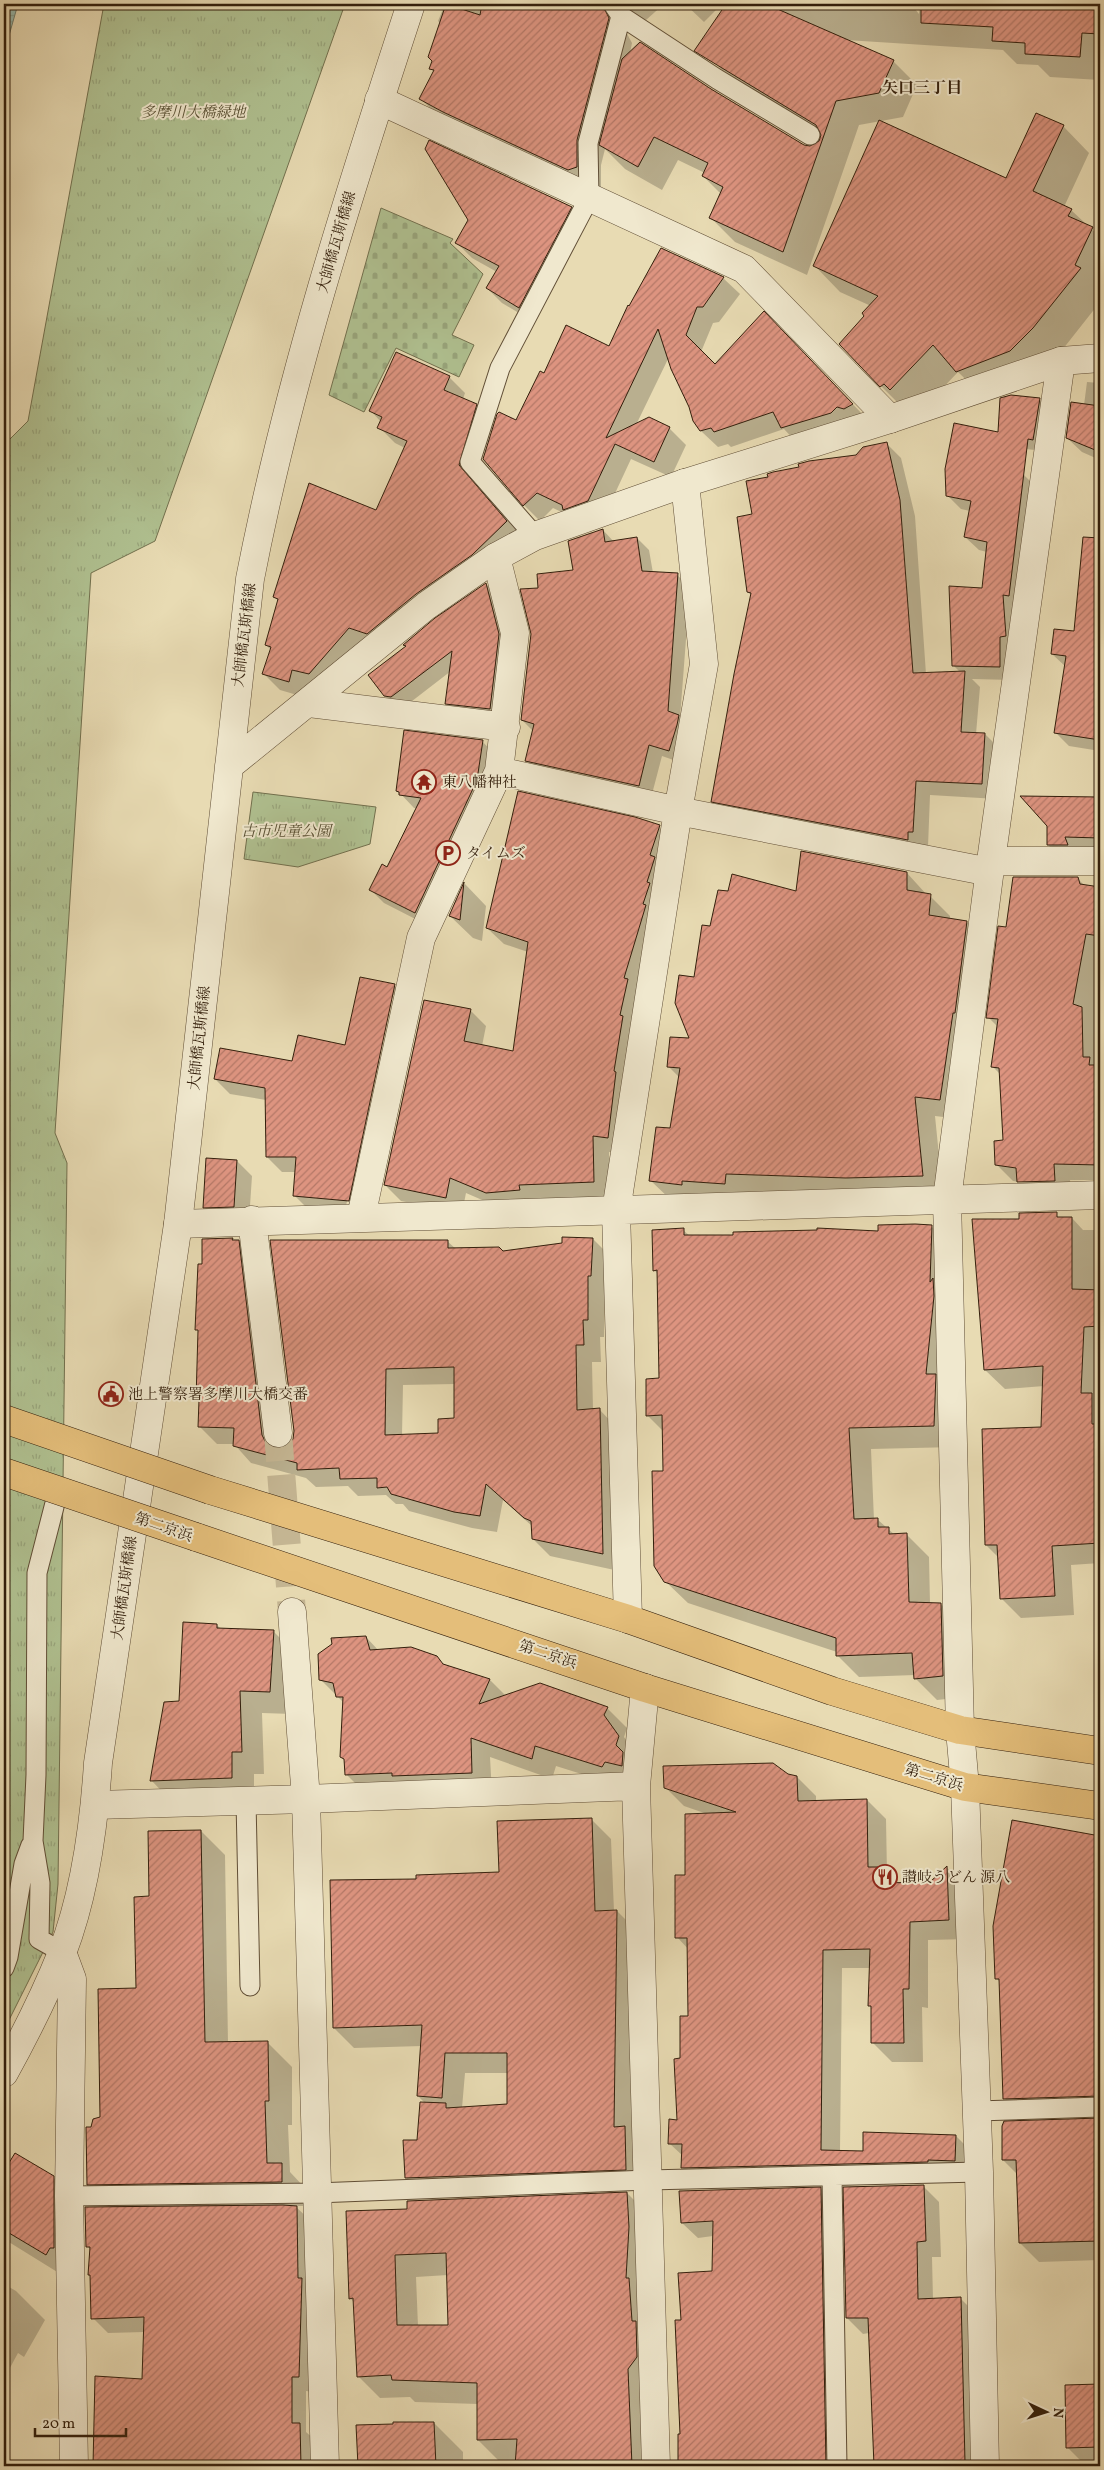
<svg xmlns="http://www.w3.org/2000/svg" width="1104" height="2470" font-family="Vollkorn,'Noto Serif JP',serif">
	<defs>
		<pattern id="cemetery-stones" width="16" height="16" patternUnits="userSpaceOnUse" patternTransform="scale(1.25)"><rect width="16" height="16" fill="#b0c191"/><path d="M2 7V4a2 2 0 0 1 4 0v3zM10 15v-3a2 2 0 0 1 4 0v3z" fill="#98a57c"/></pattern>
		<pattern id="park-tufts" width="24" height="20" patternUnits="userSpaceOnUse" patternTransform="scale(1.25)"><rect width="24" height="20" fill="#b0c191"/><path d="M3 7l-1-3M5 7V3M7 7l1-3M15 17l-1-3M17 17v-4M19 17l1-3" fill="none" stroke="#98a57c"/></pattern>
		<pattern id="water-rules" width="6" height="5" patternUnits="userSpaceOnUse" patternTransform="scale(1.25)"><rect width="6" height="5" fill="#97bbae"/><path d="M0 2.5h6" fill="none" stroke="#83a094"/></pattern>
		<pattern id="building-hatch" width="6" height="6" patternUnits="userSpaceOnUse" patternTransform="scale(1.25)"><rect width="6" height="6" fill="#dd9480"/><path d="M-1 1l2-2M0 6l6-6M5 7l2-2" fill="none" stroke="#b47867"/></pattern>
	</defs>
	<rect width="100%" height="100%" fill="#e8dbb3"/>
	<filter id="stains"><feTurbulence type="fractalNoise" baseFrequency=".004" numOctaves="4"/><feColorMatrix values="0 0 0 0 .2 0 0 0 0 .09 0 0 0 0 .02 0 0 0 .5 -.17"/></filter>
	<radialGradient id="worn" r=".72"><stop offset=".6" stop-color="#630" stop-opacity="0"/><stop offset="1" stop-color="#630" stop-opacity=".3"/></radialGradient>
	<path fill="url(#cemetery-stones)" stroke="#72704e" d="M381 208 453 239 450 243 483 274 452 335 474 345 459 377 396 348 364 412 329 395Z"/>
	<path fill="url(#park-tufts)" stroke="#72704e" d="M104 4H345L155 541 91 573 55 1133 67 1163 58 1884 53 1932 4 2030V445L28 421Z
		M253 792 376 807 370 844 298 867 244 859Z"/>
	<path fill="url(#water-rules)" stroke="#6f7d6d" d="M4 4H18L4 53Z"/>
	<path fill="#0003" fill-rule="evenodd" d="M445 4H664L646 20 636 16 625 30 632 43 630 53 711 90 804 146H815L821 141V137L739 87 718 66 762 79 711 29 728 4H911L919 14 920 4H1100V80L1050 77 1038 65 1017 64 1003 50 846 40 893 61 917 85 903 117 859 125 807 275 735 242 711 218 721 194 703 176 705 173 678 160 662 190 625 169 605 149 601 165V191L445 123 421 99 434 72 431 69 440 23 438 21Z
		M685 4H722L704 22Z
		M1063 126 1089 153 1064 207 1071 210 1100 237V302L1059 354 984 397 958 372 917 415 907 412 881 386 866 316 871 306 840 292 814 265 1006 180Z
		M571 208 586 223 534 322 502 303 487 288 497 272 472 258 457 243 469 220Z
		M661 249 723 278 740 294 719 322 713 323 701 352 715 365 780 329 868 420 798 444 784 429 731 447 728 444 718 447 701 431 669 357 636 425 669 428 686 445 671 477 631 459 604 517H572L553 508 540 521 524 505 517 422 545 374 610 348Z
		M397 354 449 377 465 393 463 399 476 405 492 421 474 482 522 537 304 697 280 690 264 674 271 650 266 645 279 601 274 597 377 512 405 448 395 443 379 427 381 422 371 411Z
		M1087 382 1100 383V460L1082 452 1067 438 1084 405Z
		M1039 399 1047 407 1035 450 1006 447Z
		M886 443 901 458 915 516 926 674 960 672 953 665 983 589 987 552 979 550 965 537 970 511 961 509 947 495 949 456 1024 475 1038 489 1013 680 972 679 980 687 976 734H985L1000 749 997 799 930 795 928 847 727 816 712 801 752 596 748 592 754 515 856 456Z
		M1100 529V751L1069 746 1055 732 1066 667 1052 654 1075 633Z
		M603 530 614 542 637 538 649 550 653 573 677 575 690 587 680 718 691 728 682 763 662 756 651 798 539 773 526 760 533 731 522 720 539 589 575 571Z
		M486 584 497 595 510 646 501 720 457 714 446 703 451 671 403 708 396 707 385 696 406 647 404 645Z
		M482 741 495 755 429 926 384 903 371 890 388 869 418 808H414L397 790Z
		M1023 797 1100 799V853L1064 861 1048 845V825Z
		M659 827 675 843 624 1153 609 1152 610 1197 503 1209 466 1193 462 1213 401 1201 385 1185 470 1010 486 1026 482 1046 514 1053 528 952 504 944 487 928Z
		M907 873 927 895 930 896 950 916V920L967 922 987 942 960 1119 935 1116 943 1195 671 1200 651 1181 671 1130 680 1078 669 1067 690 1040 695 979 711 927 797 892Z
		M1077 878 1085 886 1100 888V1180H1070L1071 1188 1034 1190 1027 1183 1013 1181 997 1165 1004 1142 1001 1075 992 1066 998 1027 988 1017 1007 929Z
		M465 884 486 906 482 941 473 938 450 916Z
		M394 985 410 1001 364 1215 309 1210 294 1195 296 1172H282L267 1157 266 1100 230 1094 215 1079 293 1062 346 1047ZM391 995H394L348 1207 346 1206Z
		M237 1161 252 1176 249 1221 219 1222 204 1207Z
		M1056 1215 1059 1218H1072L1083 1230H1100V1563L1071 1565 1074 1615 1021 1618 1002 1599 999 1558 986 1545 1042 1429 1044 1386 1005 1389 985 1370 1020 1221Z
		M931 1226 953 1248 956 1447 871 1449 874 1520 877 1519 895 1535H907L929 1557 930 1604H941L963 1626 964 1697 937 1700 915 1678V1675L859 1677 837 1655V1652L688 1603 665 1581 663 1431 647 1415 660 1380 658 1274 654 1270 683 1230 690 1236 879 1232Z
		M232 1239 238 1241 256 1259 279 1450 289 1446 447 1241 456 1249 503 1252 593 1239 610 1256 605 1293 604 1337H600L601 1362H592L593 1410 599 1409 616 1427 619 1571 550 1556 533 1539 532 1526 503 1500 497 1532 472 1528 409 1511 403 1504H396L386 1495 358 1496 348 1486 316 1487 306 1478 251 1463 234 1444H217L199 1426 200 1402 197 1400 199 1332 197 1329 203 1265ZM455 1384V1419L439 1434 402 1436 403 1385Z
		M217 1625 221 1629 273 1631 296 1654 292 1714 262 1713 264 1774H254V1800L173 1803 151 1780 180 1702Z
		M366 1637 379 1651 445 1666 490 1680 506 1696 607 1708 627 1728 624 1737 638 1757 623 1787 556 1766 552 1779 490 1757 492 1793 367 1795 347 1775 346 1762 341 1756 344 1703 320 1679Z
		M788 1775 797 1777 816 1796V1802L867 1800 886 1819 887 1874 896 1884 930 1883 947 1868 966 1886 968 1939 928 1940V2008L922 2007 923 2062H892L873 2043 872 2008 869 2005 870 1968H842L840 2152H864L956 2136 975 2155 973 2180 701 2186 682 2167 683 2156 669 2143 678 2121 682 2060 689 2017V1950L677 1937 686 1877 707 1814 684 1806 665 1787Z
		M591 1819 611 1839 614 1911H617L637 1931 646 2189 426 2198 406 2178 418 2141 425 2103 418 2096 422 2046 354 2048 334 2028 332 1882 417 1881 501 1873ZM465 2073H508V2105L462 2108Z
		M1013 1822 1100 1838V2115L1023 2117 1004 2098 1000 1982 996 1978Z
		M201 1831 225 1855 228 2043H268L292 2067V2125H288L290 2172 305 2188 306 2206H295L312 2222 314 2392 306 2391V2432L315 2440V2466H94L96 2378 144 2380 145 2332 108 2333 93 2318 91 2277 89 2275 91 2250 87 2246 112 2208 88 2184 92 2128 102 2118 137 1989 150 1897Z
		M1100 2119V2260L1039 2262 1020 2243 1017 2174 1003 2160 1005 2123Z
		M15 2155 53 2177 82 2206 75 2283 4 2239V2173Z
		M923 2186 939 2202 941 2257H932L933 2300 960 2298 976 2314 980 2466 875 2465 869 2333 863 2334 847 2318Z
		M820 2188 836 2203 840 2466H679L682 2321 713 2273V2236L698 2238 682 2223Z
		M627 2193 649 2215 653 2466H517V2461L500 2462 478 2440V2404L415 2402 410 2397 380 2398 358 2376 355 2303 350 2298 409 2210ZM448 2275 450 2326H418L416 2277Z
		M4 2284 16 2291 45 2320 24 2357 18 2353 4 2379Z
		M1066 2386H1100V2466H1086L1067 2447Z
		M434 2423 463 2452V2466H359L357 2426Z"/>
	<path fill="url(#building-hatch)" stroke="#331f0c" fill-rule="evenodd" d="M446 4 480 15 482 4H602L609 18 577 140V167L568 170 443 112 419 99 434 70 429 69 432 61 428 57Z
		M726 4H766L894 60 879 93 836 101 783 252 709 218 723 187 702 176 708 163 654 137 638 167 599 145 622 59 640 42 711 89 804 145 810 146 819 141 821 135 816 125 694 51Z
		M921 4H1100V34L1082 33 1080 57 1025 54V43L992 41 993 27 921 23Z
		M1036 113 1064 125 1033 191 1072 209 1068 216 1093 227 1075 265 1081 268 1033 328 1010 351 956 372 933 345 890 390 884 384 880 387 839 344 864 316 862 313 878 296 813 266 879 120 1006 178Z
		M429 140 572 207 519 308 486 288 499 266 455 243 468 220 425 149Z
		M661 248 724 277 703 307H697L686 335 715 364 764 311 853 404 844 409 837 407 831 413 781 428 773 412 714 432 711 428 700 431 693 421 689 407 671 369 658 329 606 438 649 417 670 427 654 462 615 444 588 501 563 510 562 505 537 493 523 506 483 459 497 414 499 412 516 420 540 371 544 373 566 325 609 346 628 305 629 306Z
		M396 352 450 376 444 390 477 404 459 465 507 521 472 555 416 594 367 634 349 628 309 674 292 670 289 682 262 674 271 647 265 645 278 599 273 597 309 483 376 510 407 441 377 428 382 417 369 411Z
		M1011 395 1040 398 1033 440 1028 439 1009 596 1003 595 1006 636 1000 637V667L952 666 949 586 982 588 987 542 964 537 971 501 946 496 945 469 954 423 998 432 1000 398Z
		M1071 402 1100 406V452L1066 438Z
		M887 442 900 500 913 673 965 671 961 732 985 733 982 784 916 781 913 832H908V840L711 802 734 674 751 593 747 592 737 517 752 514 746 481 768 477 767 474 773 472 799 467 798 464 809 461 856 455 863 447Z
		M603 529 605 542 637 537 642 571 678 573 668 711 679 715 677 725 669 751 649 745 639 786 525 761 534 724 521 720 531 634 520 589 538 588 537 574 573 570 568 541Z
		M1083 537 1100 538V740L1054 733 1066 656 1051 654 1054 629 1074 631Z
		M486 583 499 634 490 709 445 704 452 651 391 697 384 696 368 675 406 646 403 645 435 618Z
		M404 730 483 740 477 780 415 913 369 890 382 864 387 867 421 798 399 795V792L396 791Z
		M518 791 635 817 660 825 650 855 655 857 647 882 650 883 643 904 646 905 624 978 628 979 620 1015 623 1016 614 1071 616 1072 608 1138 593 1136 594 1182 519 1185 520 1190 486 1193 450 1178 446 1198 384 1185 424 1000 471 1009 464 1041 513 1051 528 942 486 928Z
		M1020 796 1100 797V838L1065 837 1068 845H1047V826Z
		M801 851 907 872V890L931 894 929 915 967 921 955 1013H953L940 1100 915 1097 923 1176 846 1178 726 1174 725 1184 682 1181V1185L649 1181 656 1127 670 1128 680 1068 667 1067 670 1037 689 1038 675 1003 679 975 694 977 702 925 710 926 718 890 728 891 732 874 796 891Z
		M1013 877H1078L1080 884 1100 887V936L1086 934 1073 1004 1082 1007 1083 1057H1090L1089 1065H1097L1096 1077H1100V1165L1054 1164 1055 1181 1017 1182 1016 1168 995 1165 994 1141 1003 1140 999 1068 991 1067 998 1019 986 1018 998 926 1006 927Z
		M464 882 460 920 449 916Z
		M360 977 395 984 349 1201 293 1196 296 1157H266L265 1088 214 1079 220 1048 292 1061 298 1035 345 1045Z
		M206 1158 237 1160 234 1207 203 1208Z
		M1057 1212V1217H1072V1289L1100 1290V1326L1084 1327 1081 1393H1092V1424H1100V1543L1052 1546 1055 1596 1000 1599 997 1545H985L982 1429 1041 1427 1043 1366 984 1370 972 1219H1019V1213Z
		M915 1224 932 1225 930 1282 933 1278 934 1296 926 1374H936L934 1426 849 1428 854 1519 878 1518V1527H889V1534L907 1533 909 1602 941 1603 943 1676 914 1679 912 1653 836 1656V1638L664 1582 654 1566 652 1471H663L662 1415 646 1416V1379L659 1378 657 1270 653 1271 652 1230 684 1228V1235H733V1232L817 1230V1228L878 1231V1225Z
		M562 1237 593 1238 591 1276H588V1320H583L584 1345H576L577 1410 600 1408 603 1554 532 1539 531 1521 524 1518 486 1484 480 1516 454 1512 391 1494 387 1487 377 1488V1478L340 1479 339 1468 297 1470V1463L233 1446 234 1428 198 1427 199 1400H196L198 1330H195L198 1264H202V1239L233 1238 232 1240H239L262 1435 266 1443 272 1448H279L288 1445 293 1439 294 1431 270 1240H448V1248L499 1247 503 1251 562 1243ZM454 1367V1418L438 1419V1433L385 1435 386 1369Z
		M183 1622 217 1624V1628L274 1630 270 1692 240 1691 242 1752H232V1778L150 1781 164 1702 179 1701Z
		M366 1636 370 1650 411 1647 437 1656 443 1664 490 1679 479 1704 540 1683 608 1707 604 1715 619 1736 616 1745 623 1752 622 1766 605 1762 602 1767 535 1746 532 1759 471 1738 472 1773 392 1776V1773L345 1775 344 1759 340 1757 343 1697H336L333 1683 319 1680 318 1654 332 1644 331 1638Z
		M773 1763 788 1774 797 1776 798 1801 867 1799 868 1867H881V1883L930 1882 947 1866 949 1920 910 1922 909 1989H903L904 2043H871V2006H868L870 1949 823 1950 821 2150 863 2151V2132L956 2135 955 2161 928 2160V2162L681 2168 682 2144H668L669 2119 677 2120 674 2059 680 2058V2016H688L687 1938H675V1875H685V1814L736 1812 664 1788 663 1766Z
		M592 1818 595 1911 617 1910 614 2127 625 2126 626 2170 405 2178 403 2140H417L420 2102 446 2103V2108L507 2104V2053H445L442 2098 417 2096 422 2025 333 2028 330 1880 416 1879V1875L499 1872 497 1821Z
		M1012 1820 1100 1836V2096L1003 2099 999 1979H995L993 1926Z
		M201 1830 205 2042 268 2041 269 2101H265L267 2163H282V2182L87 2185 86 2127H91L93 2119 100 2117 98 1989 136 1988 134 1897 149 1896 148 1831Z
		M1100 2118V2241L1019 2243 1016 2160H1002V2126L1004 2121Z
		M15 2153 54 2176V2248H50L46 2255 4 2230V2171Z
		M924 2185 926 2241 917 2242 918 2299 961 2297 965 2462 874 2466 868 2318H846L843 2187Z
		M821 2187 826 2465 678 2466V2434H680L675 2320H681L678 2273 712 2271 713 2221 681 2223 679 2191Z
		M627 2192 629 2227 626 2278H629L632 2321H636L637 2357 628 2369 632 2466H515L517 2439 477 2440V2383L392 2380 391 2375 357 2377 353 2298 349 2299 346 2211 407 2209V2201ZM446 2253 448 2325H397L395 2255Z
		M283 2205 297 2206 298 2278H302L299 2377H292V2423H300L301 2466H93L95 2376 142 2379 144 2317 91 2319 90 2275H88L90 2247H86L85 2207Z
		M1100 2384V2447L1066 2448 1065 2385Z
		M393 2422H434L436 2466H358L356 2425 393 2424Z"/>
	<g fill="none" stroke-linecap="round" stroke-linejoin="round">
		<path stroke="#c4b592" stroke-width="28" stroke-dasharray="28 14" stroke-linecap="butt" d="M278 1433 292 1612"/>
		<defs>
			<path id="service" d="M621 16 717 79 810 135
				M535 536 470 462 500 368 589 198 588 143 621 16 613 4
				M55 1503 37 1573 36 1775 33 1841 40 1883 39 1939 62 1952
				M246 1801 250 1986
				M4 1968 8 1957 24 1864 31 1845
				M977 2111 1100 2107
				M832 2176 837 2466
				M69 2196 316 2193 648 2180 979 2172"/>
			<path id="minor" d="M379 100 744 269 890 419
				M309 703 506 727
				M499 771 678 811 990 872
				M991 861H1100
				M361 1217 421 938 499 771 515 633 496 557
				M252 1220 278 1433
				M178 1224 1100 1195
				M292 1612 306 1799 325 2466
				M628 1619 616 1211 678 811 704 664 685 483
				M645 1688 636 1786 656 2466
				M95 1805 306 1799 636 1786
				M62 1952 72 1979 69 2196 74 2466
				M985 2466 979 2172 965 1787 960 1730 947 1199 991 861 1061 361"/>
			<path id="tertiary" d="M229 766 426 606 496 557 535 536 685 483 890 419 1061 361 1100 358
				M4 2073C25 2035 46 1993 62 1953 85 1894 94 1826 98 1763L178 1224 250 579C288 383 349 193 411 4"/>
			<path id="trunk" d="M210 1490 628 1619 832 1691 960 1730 1100 1751
				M196 1537 645 1688 965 1787 1100 1806"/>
		</defs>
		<use href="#service" stroke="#604e36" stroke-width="21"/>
		<use href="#minor" stroke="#604e36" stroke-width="29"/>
		<use href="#tertiary" stroke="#604e36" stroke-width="29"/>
		<use href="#trunk" stroke="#331f0c" stroke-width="29"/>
		<use href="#service" stroke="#f0e8ce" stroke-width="19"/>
		<use href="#minor" stroke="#f0e8ce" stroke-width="28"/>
		<use href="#tertiary" stroke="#f0e8ce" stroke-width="28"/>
		<use href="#trunk" stroke="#e4be7a" stroke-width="28"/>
		<defs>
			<path id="trunk-bridge" d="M4 1419 210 1490
				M4 1472 196 1537"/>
		</defs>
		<use href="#trunk-bridge" stroke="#331f0c" stroke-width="29" stroke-linecap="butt"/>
		<use href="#trunk-bridge" stroke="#e4be7a" stroke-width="28"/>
	</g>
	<defs>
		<symbol id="temple-ring" viewBox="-11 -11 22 22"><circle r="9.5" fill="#f0e8ce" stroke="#8f2418" stroke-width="1.5"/><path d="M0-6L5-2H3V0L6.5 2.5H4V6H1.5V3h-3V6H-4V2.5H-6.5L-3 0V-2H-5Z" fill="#8f2418"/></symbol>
		<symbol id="parking-ring" viewBox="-11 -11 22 22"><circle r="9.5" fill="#f0e8ce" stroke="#8f2418" stroke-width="1.5"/><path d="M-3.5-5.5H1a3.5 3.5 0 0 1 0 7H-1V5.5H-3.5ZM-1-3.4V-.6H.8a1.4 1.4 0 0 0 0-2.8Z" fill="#8f2418"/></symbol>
		<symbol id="civic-ring" viewBox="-11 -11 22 22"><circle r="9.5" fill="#f0e8ce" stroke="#8f2418" stroke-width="1.5"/><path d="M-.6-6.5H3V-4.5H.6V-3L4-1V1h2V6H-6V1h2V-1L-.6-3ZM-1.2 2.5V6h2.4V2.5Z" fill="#8f2418"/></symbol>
		<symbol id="restaurant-ring" viewBox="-11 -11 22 22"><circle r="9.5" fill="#f0e8ce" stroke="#8f2418" stroke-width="1.5"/><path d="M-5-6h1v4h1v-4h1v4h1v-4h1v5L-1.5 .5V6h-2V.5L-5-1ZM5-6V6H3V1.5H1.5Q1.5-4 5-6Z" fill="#8f2418"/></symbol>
	</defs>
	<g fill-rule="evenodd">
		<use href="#temple-ring" x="410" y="768" width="28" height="28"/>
		<use href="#parking-ring" x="434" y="839" width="28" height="28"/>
		<use href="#civic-ring" x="97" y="1380" width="28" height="28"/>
		<use href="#restaurant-ring" x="871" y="1863" width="28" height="28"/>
	</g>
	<g text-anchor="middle" stroke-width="4" stroke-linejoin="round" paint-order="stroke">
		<g font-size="15" font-style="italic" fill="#585034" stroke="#f0e8ce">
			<text x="193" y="117">多摩川大橋緑地</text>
			<text x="286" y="836">古市児童公園</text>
		</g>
		<g font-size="15" fill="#331f0c" stroke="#f0e8ce">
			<text transform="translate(336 242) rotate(-74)" y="5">大師橋瓦斯橋線</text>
			<text transform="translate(244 635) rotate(-83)" y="5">大師橋瓦斯橋線</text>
			<text transform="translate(199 1038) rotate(-84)" y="5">大師橋瓦斯橋線</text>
			<text transform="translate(164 1527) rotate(19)" y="5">第二京浜</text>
			<text transform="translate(124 1588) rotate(-82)" y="5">大師橋瓦斯橋線</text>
			<text transform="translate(548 1654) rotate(18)" y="5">第二京浜</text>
			<text transform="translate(934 1777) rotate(17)" y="5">第二京浜</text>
		</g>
		<g font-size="15" fill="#331f0c" stroke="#f0e8ce" text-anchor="start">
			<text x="442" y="787">東八幡神社</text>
			<text x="466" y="858">タイムズ</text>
			<text x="128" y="1399">池上警察署多摩川大橋交番</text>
			<text x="902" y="1882">讃岐うどん 源八</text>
		</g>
		<g font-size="16" font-weight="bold" fill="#331f0c" stroke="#f0e8ce">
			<text x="922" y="93">矢口三丁目</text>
		</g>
	</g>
	<rect width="1104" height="2470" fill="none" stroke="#e8dbb3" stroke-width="20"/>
	<rect x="5" y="5" width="1094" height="2460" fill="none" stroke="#331f0c" stroke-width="2.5"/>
	<rect x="10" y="10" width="1084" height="2450" fill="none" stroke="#331f0c"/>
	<g transform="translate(1046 2412) rotate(94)" stroke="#f0e8ce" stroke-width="4" paint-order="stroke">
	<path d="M0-4L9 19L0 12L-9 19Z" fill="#331f0c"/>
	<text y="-8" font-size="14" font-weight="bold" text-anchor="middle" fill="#331f0c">N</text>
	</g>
	<path d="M35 2428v8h91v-8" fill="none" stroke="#331f0c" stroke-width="2.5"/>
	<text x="42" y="2428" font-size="15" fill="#331f0c" stroke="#f0e8ce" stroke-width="4" paint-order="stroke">20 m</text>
	<rect width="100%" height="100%" filter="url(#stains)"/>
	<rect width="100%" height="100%" fill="url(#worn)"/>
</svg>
